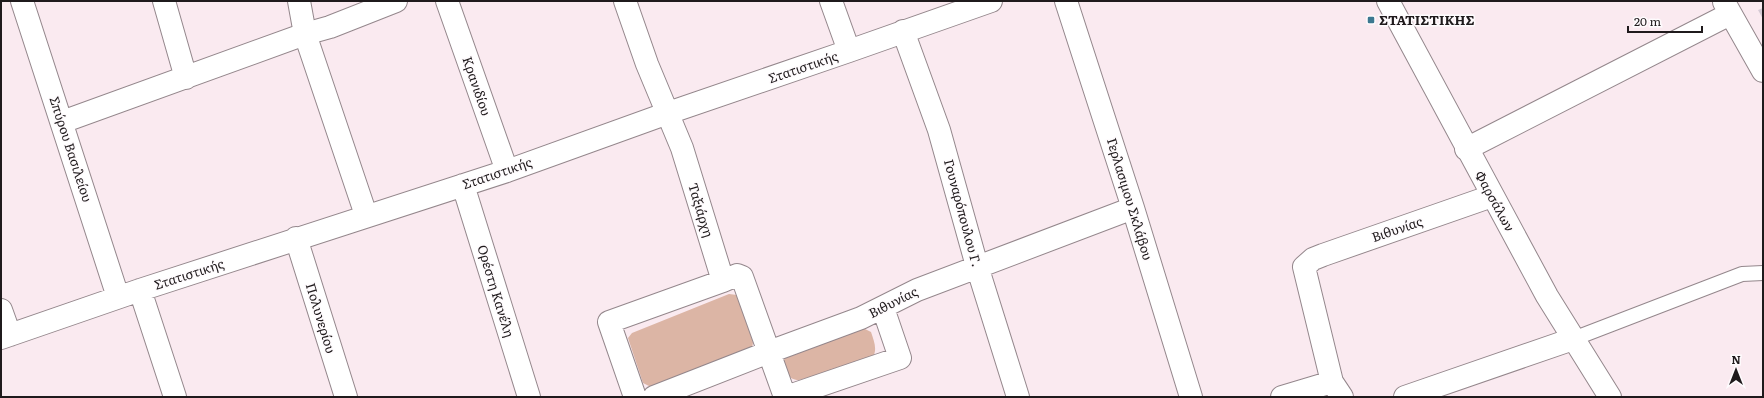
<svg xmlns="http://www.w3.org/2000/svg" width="1764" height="398" font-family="Literata,serif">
	<rect width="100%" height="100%" fill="#faeaf0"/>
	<path fill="#dcb5a5" d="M729 294 737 295 753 342 752 350 660 386H649L643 383 628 338 632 333Z
		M863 328 871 332C874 341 878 350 872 359L799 380C787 380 787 371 783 361L786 357Z"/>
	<path fill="#d4cad4" d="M1763 8V19L1758 10Z"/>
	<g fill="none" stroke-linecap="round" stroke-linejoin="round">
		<defs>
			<path id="lane" d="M1573 339 1742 274 1763 273"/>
			<path id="street" d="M22 1 118 297
				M164 1 186 78
				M299 1 305 34 366 215
				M447 1 507 171
				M625 1 647 64 682 148 723 281 737 275 742 277 785 397
				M831 1 849 51
				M1066 1 1133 208 1191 397
				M1724 2 1763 71
				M903 31 939 130 977 266 1018 397
				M62 122 305 34 330 27 396 1
				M1466 149 1730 14
				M463 185 529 397
				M296 238 346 397
				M140 290 175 397
				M1 310 10 335
				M1 338 140 290 507 171 668 113 849 51 991 1
				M635 397 609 322 723 281
				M654 397 769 352 861 318 917 290 1133 208
				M786 397 900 358 883 308
				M1282 397 1332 382
				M1342 397 1332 382 1304 267 1313 259 1323 255 1492 196
				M1405 397 1573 339"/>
			<path id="primary" d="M1388 1 1547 296 1610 397"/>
		</defs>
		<use href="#lane" stroke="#94878c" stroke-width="16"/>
		<use href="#street" stroke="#94878c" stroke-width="24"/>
		<use href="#primary" stroke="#94878c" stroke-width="24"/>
		<use href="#lane" stroke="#fff" stroke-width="14"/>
		<use href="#street" stroke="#fff" stroke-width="22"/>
		<use href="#primary" stroke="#fff" stroke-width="22"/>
	</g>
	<rect fill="#3c7890" stroke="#fefbfd" stroke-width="1.5" x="1367" y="16" width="8" height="8" rx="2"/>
	<g text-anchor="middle" stroke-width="3" stroke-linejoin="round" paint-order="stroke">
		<g font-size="13" font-weight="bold" fill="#1f1a1c" stroke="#fefbfd" text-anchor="start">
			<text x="1379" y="25">ΣΤΑΤΙΣΤΙΚΗΣ</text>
		</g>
		<g font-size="13" fill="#1f1a1c" stroke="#fefbfd">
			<text transform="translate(803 67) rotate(-19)" y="5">Στατιστικής</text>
			<text transform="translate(477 86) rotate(71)" y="5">Κρανιδίου</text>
			<text transform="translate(71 149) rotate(72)" y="5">Σπύρου Βασιλείου</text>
			<text transform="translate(497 173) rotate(-19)" y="5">Στατιστικής</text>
			<text transform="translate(1130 199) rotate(73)" y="5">Γερλασιμου Σκλάβου</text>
			<text transform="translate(1495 201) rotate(61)" y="5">Φαρσάλων</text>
			<text transform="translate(701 210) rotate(73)" y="5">Ταξιάρχη</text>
			<text transform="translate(963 213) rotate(75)" y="5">Γουναρόπουλου Γ.</text>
			<text transform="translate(1397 229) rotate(-19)" y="5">Βιθυνίας</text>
			<text transform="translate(189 274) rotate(-18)" y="5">Στατιστικής</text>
			<text transform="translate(496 291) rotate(73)" y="5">Ορέστη Κανέλη</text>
			<text transform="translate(893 302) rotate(-27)" y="5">Βιθυνίας</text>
			<text transform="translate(321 318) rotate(73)" y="5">Πολυνερίου</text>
		</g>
	</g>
	<rect width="1764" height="398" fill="none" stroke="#1f1a1c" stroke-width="4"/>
	<g transform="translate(1736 370)" stroke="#fefbfd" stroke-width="3" paint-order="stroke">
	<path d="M0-3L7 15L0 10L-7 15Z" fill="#1f1a1c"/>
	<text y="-6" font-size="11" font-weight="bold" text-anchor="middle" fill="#1f1a1c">N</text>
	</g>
	<path d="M1628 26v6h74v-6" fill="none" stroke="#1f1a1c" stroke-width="2"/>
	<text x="1634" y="26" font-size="12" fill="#1f1a1c" stroke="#fefbfd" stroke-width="3" paint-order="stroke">20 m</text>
</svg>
